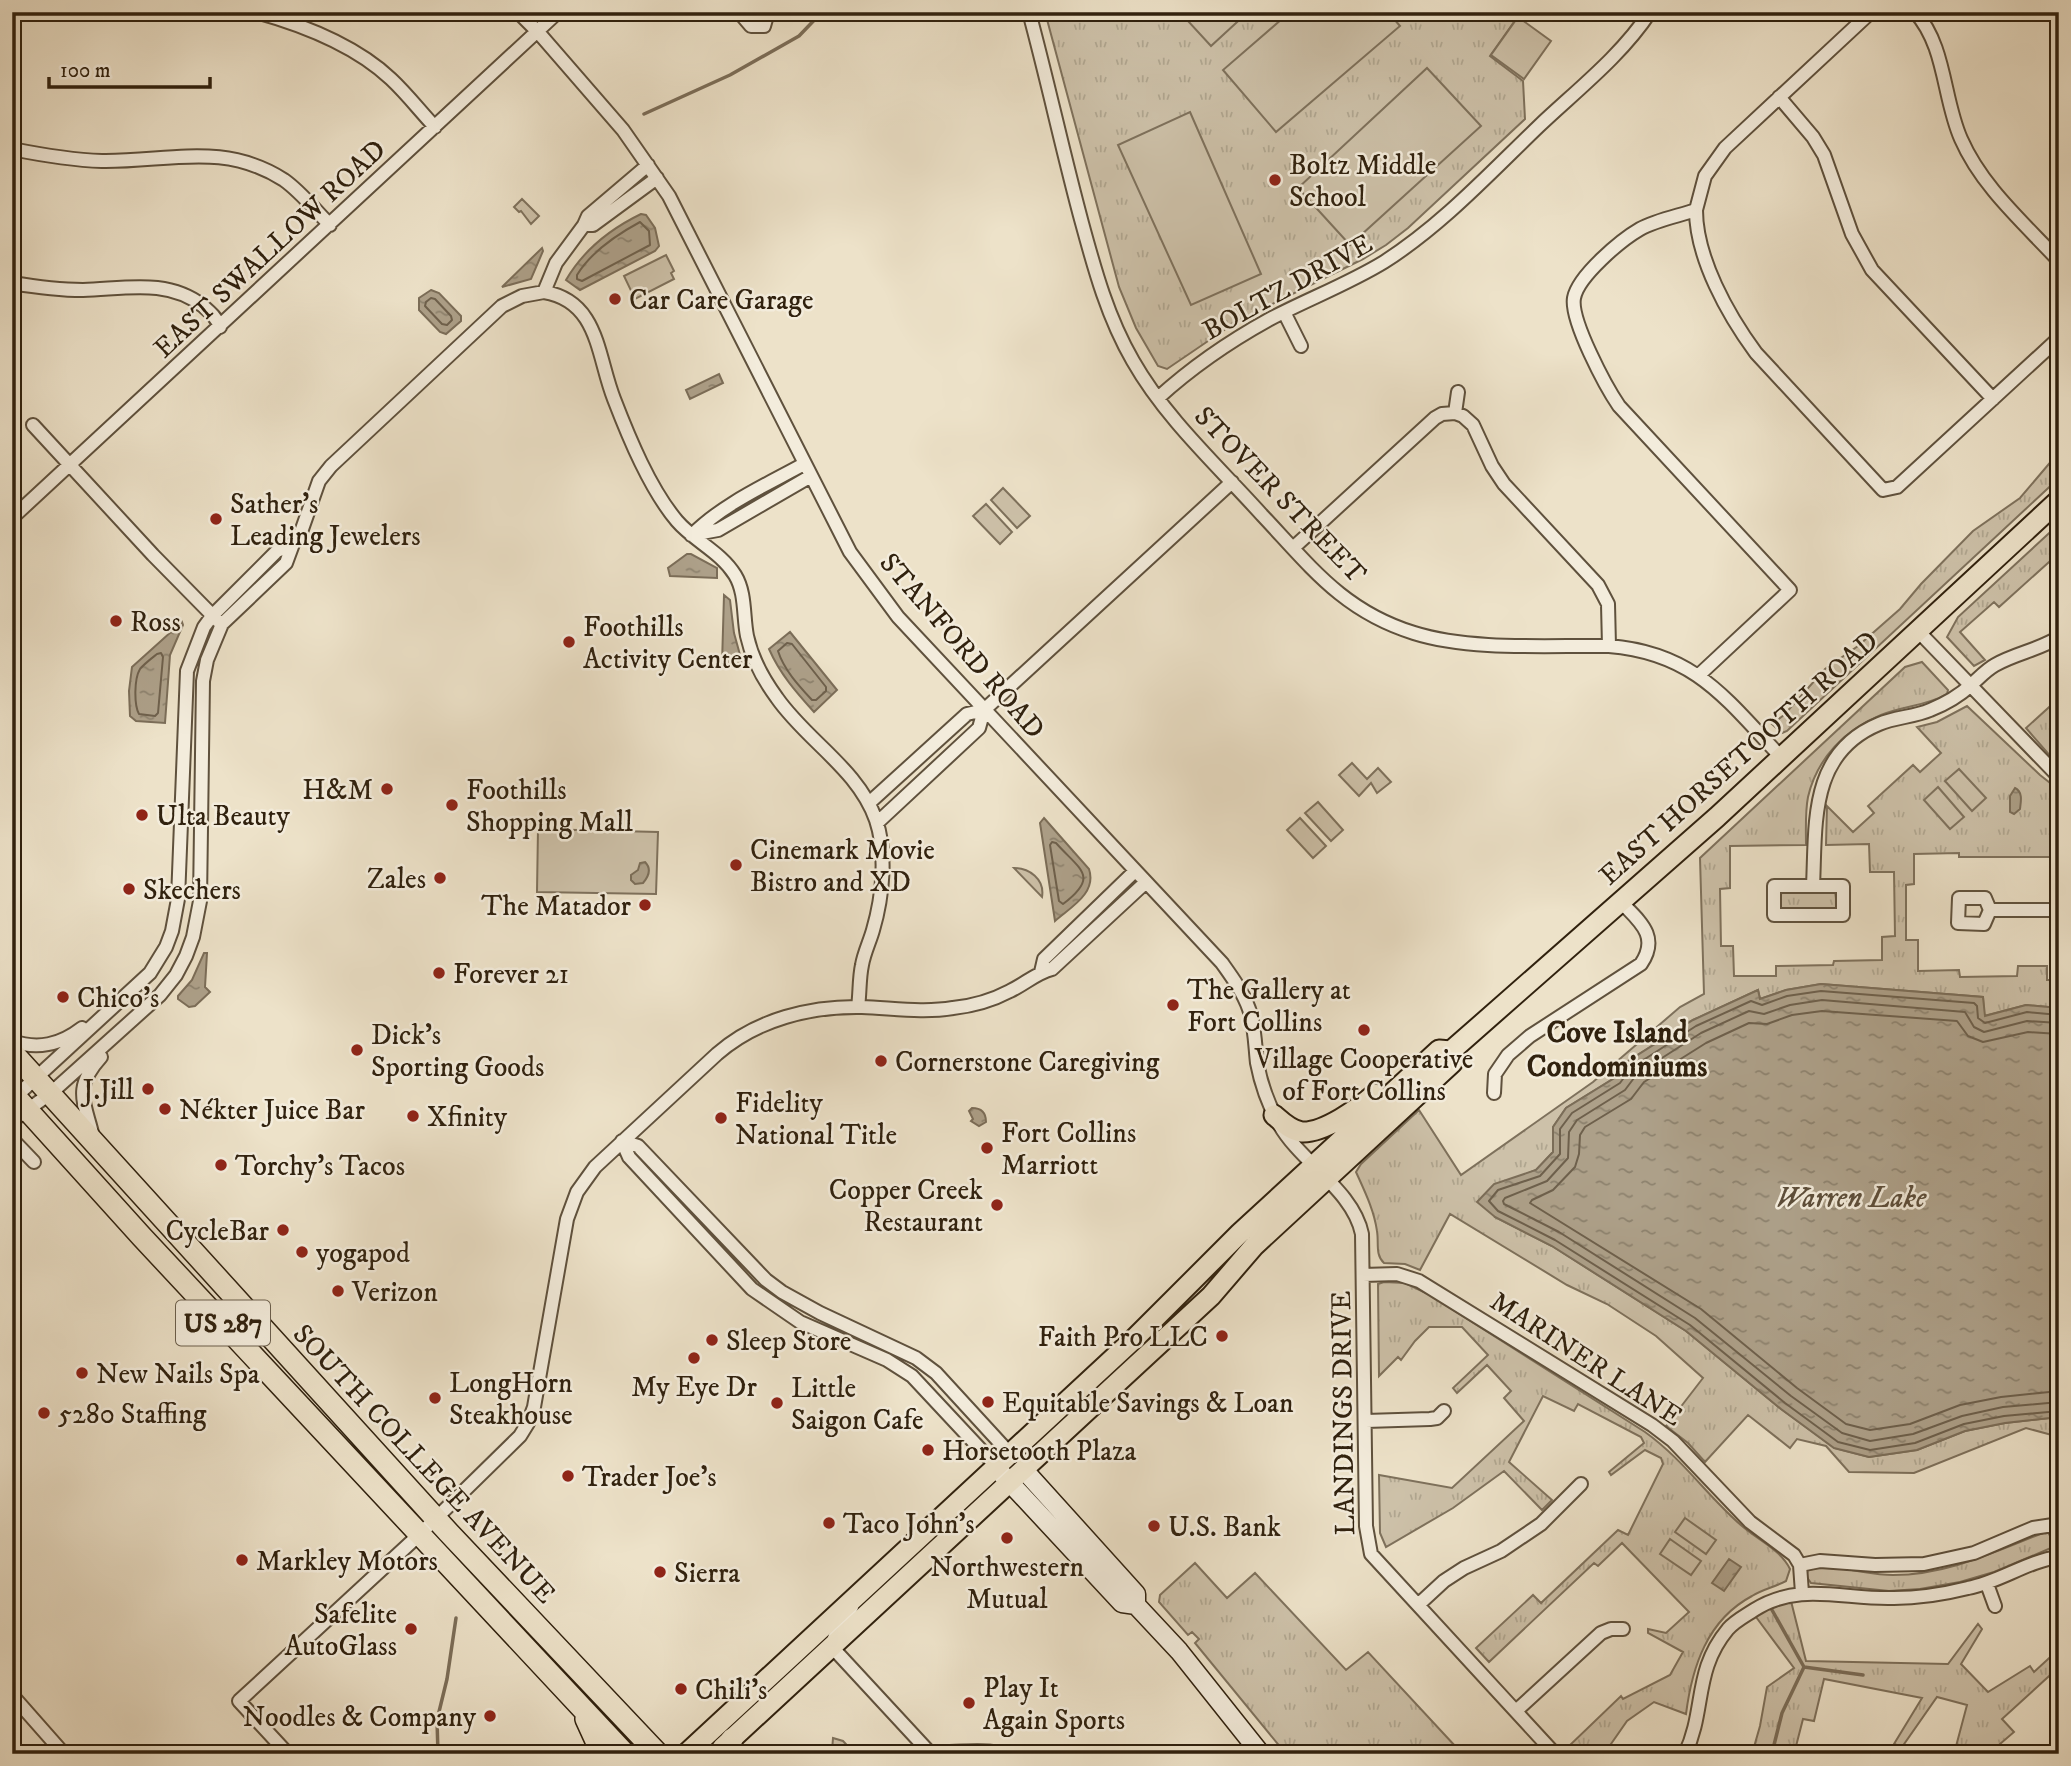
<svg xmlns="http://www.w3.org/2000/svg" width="2071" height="1766" font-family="'IM FELL DW Pica',serif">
	<defs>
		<pattern id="grass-tufts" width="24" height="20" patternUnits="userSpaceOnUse" patternTransform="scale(1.75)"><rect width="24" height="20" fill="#cdc1a9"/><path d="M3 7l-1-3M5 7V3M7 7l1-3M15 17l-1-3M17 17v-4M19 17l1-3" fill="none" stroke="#b0a690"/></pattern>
		<pattern id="water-ripples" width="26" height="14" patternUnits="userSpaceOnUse" patternTransform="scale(1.75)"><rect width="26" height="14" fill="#ada089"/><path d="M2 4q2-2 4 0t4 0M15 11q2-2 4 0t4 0" fill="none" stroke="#8d826e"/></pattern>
	</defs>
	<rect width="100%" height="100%" fill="#ede2c9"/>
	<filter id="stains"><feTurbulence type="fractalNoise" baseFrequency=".00286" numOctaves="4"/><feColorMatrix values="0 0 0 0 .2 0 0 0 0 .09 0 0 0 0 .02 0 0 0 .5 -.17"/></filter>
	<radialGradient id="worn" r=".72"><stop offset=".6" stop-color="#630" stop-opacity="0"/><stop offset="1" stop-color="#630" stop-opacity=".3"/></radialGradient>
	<path fill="url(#grass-tufts)" stroke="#7e715c" stroke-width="2" d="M1045 12H1521L1490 56 1523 81 1525 119 1408 228 1386 245 1363 259 1236 322 1167 369 1158 366 1136 328 1119 287Z
		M522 199 539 216 531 224 521 211 519 212 514 207Z
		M2059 452V478L1787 731 1782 733 1772 724 1784 715 1825 669 1858 646 1900 609 1921 584 1973 531 2020 498Z
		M2059 524V553L1999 607 1994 602 1960 632 1985 660 1974 666 1947 637 1958 617Z
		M1922 662 1948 690 1947 694C1926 706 1903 706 1881 715 1845 730 1817 758 1808 797 1805 812 1806 829 1806 845L1730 846V888L1720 889 1721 946H1733L1734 976H1776V966L1833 965 1834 961 1882 960V937L1895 936 1894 872H1870L1869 844 1826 845 1827 806 1853 832 1874 813 1868 806 1913 765 1920 772 1941 753 1917 727 1937 722 1967 706 2040 775 2059 790V849L2051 857H1959V853L1914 854V884L1906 885V940H1918V971L1959 970 1960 977 2017 976 2018 966H2047V980H2059V1008L2026 1005 1984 1016 1983 997 1821 984 1786 990 1760 999 1758 990 1693 1020 1625 1063 1616 1077 1566 1108 1553 1127V1152L1536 1170 1516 1178 1495 1217 1552 1246 1686 1331 1781 1409 1835 1448 1869 1457 1917 1450 1965 1431 2005 1423 2058 1417 2059 1437 2026 1428 1914 1473 1849 1472 1826 1446 1797 1439 1790 1448 1748 1415 1705 1462 1688 1443 1666 1426 1703 1378 1656 1336 1607 1304 1567 1285 1450 1214 1420 1270 1405 1264 1384 1263C1375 1255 1379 1243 1377 1231 1374 1210 1365 1192 1356 1172L1361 1164 1419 1110 1461 1175 1593 1082 1680 1007 1704 994 1700 858 1905 667Z
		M2057 700 2059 702V766L2026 728Z
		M1014 868C1029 868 1045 879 1042 897Z
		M1835 891 1837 907 1836 909 1782 910C1779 905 1779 897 1782 892Z
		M1384 1282 1405 1283 1428 1294 1645 1432C1684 1460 1707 1496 1742 1526 1758 1540 1781 1550 1790 1569L1786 1581C1775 1587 1763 1589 1752 1596 1707 1620 1692 1667 1686 1714L1654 1702 1627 1721 1604 1754H1576L1569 1746 1621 1696 1623 1699 1670 1675 1683 1652 1648 1633V1629L1666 1633 1689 1612 1622 1543 1598 1566 1594 1563 1489 1662 1476 1648 1533 1595 1541 1603 1618 1530 1628 1535 1663 1464 1661 1458 1645 1450 1611 1475 1609 1472 1644 1443 1641 1437 1578 1404 1574 1411 1543 1396 1509 1462 1552 1500 1542 1510 1504 1471 1453 1508 1386 1547 1380 1533 1379 1475 1452 1488 1524 1421 1504 1398 1511 1391 1487 1365 1457 1393 1453 1388 1488 1355 1462 1327H1429L1415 1341 1401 1360 1398 1357 1379 1376 1378 1284Z
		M2048 1531 2053 1544 2051 1548 1994 1572 1960 1582 1920 1589 1889 1591 1811 1583 1806 1576 1808 1570C1833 1563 1866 1575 1893 1575 1949 1575 1998 1550 2048 1531Z
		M1195 1563 1227 1598 1255 1573 1346 1670 1368 1652 1456 1747 1452 1754H1286L1195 1643 1199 1639 1192 1632 1188 1635 1159 1602 1160 1595Z
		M1791 1601 1806 1661 1948 1664 1978 1624 1982 1629 1961 1664 1988 1692 2030 1666 2034 1672 2059 1649V1667L2002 1719 2014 1732 1993 1750 1992 1754H1954L1967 1705 1937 1697 1902 1747 1894 1744 1922 1698 1824 1679 1814 1721 1803 1719 1794 1754H1752L1760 1726 1767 1687 1794 1668 1756 1617 1763 1611Z
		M833 1738 843 1741 855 1754 832 1751Z
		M943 1745C966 1745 998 1739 1018 1754H945Z"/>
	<path fill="#cdc1a9" stroke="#7e715c" stroke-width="2" d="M1183 12H1248L1211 46 1187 20Z
		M1290 12H1388L1400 26 1276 132 1223 70Z
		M1518 17 1551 41 1524 79 1491 55Z
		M1427 68 1481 126 1350 245 1298 188Z
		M1190 112 1261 274 1191 305 1118 145Z
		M666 255 674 271 671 273 674 279 635 299 624 276Z
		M1003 488 1030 516 1017 528 991 500Z
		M986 504 1012 532 1000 544 973 516Z
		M1352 763 1367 779 1378 768 1391 782 1377 793 1371 783 1359 796 1339 775Z
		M1959 769 1986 798 1972 811 1945 781Z
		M1938 787 1964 817 1950 829 1924 800Z
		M1318 802 1343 830 1331 841 1305 813Z
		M1300 818 1326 846 1313 858 1287 830Z
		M538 829 658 832 656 894 537 892Z
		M1685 1518 1716 1540 1706 1554 1675 1532Z
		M1670 1539 1701 1561 1691 1575 1660 1554Z"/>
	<path fill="url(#water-ripples)" stroke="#7b6d58" stroke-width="2" d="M641 214 646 215 655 228 659 246 655 251 580 290 566 280C583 251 610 229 641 214Z
		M542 248 543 251 531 279 502 287Z
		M431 290 439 293 461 316V321L446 334 440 332 419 310V298Z
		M719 374 723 383 690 399 686 390Z
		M687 554H691L717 568V578L670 576 668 568Z
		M724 595 730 600 734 633 742 662 740 665 723 667 722 664Z
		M182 622 183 625 170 655 165 723 136 721 130 716 129 691 132 667Z
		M790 632 837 690 814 712C796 692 780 674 769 649Z
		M2015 788C2023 792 2021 801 2020 809L2014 814 2010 812V796Z
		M1044 818 1089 869C1097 893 1071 907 1055 921L1040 823Z
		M645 862C652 869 649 876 643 883L635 884 631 880V875L638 870 640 863Z
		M204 953H207L205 987 210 992 195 1006 189 1007 178 999V996L192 980Z
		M1821 984 1983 997 1985 1016 2026 1005 2059 1008V1417L2005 1423 1965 1431 1917 1450 1869 1457 1834 1448 1781 1409 1686 1331 1552 1246 1495 1217 1477 1202 1494 1184 1536 1170 1553 1152V1127L1566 1108 1616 1077 1625 1063 1693 1020 1758 990 1760 999 1786 990Z
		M972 1108C982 1108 986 1113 986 1122L979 1126 971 1121 973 1119 969 1111Z
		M1729 1559 1741 1567 1724 1591 1712 1583Z"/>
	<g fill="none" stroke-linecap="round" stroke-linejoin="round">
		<path stroke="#6e604c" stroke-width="2" d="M640 222 649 231 650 245 582 281 577 279V275C591 252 616 235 640 222Z
			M431 298 435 299 451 316 452 320 447 325 442 324 425 306 426 302Z
			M787 643 792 644 826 687V691L816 700H812C799 686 784 670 778 651Z
			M161 653 163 657 158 713 155 716 139 714C134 705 134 679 140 669 144 664 152 658 157 654Z
			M1052 842 1056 843C1080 870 1100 876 1063 904L1059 901 1050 845Z
			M2059 1015 2027 1012 1985 1023 1978 1018 1977 1006 1974 1003 1821 991 1787 996 1762 1005 1751 1001 1696 1026 1631 1068 1620 1083 1572 1113 1560 1129V1154L1540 1176 1498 1190 1489 1201 1498 1211 1555 1240 1690 1325 1785 1403 1838 1442 1870 1450 1915 1443 1964 1424 2004 1416 2059 1411
			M2059 1023 2027 1021 1984 1032 1974 1027 1965 1012 1822 1000 1790 1005 1764 1014 1749 1011 1701 1033 1637 1074 1625 1090 1577 1120 1569 1132 1568 1158 1547 1181 1505 1198 1503 1201 1504 1204 1559 1232 1695 1318 1791 1396 1842 1433 1870 1441 1913 1434 1962 1416 2003 1407 2059 1402
			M2059 1034 2028 1032 1983 1042 1968 1036 1957 1021 1822 1011 1792 1015 1767 1024 1749 1023 1706 1043 1644 1082 1631 1099 1585 1127 1580 1135 1579 1154 1575 1167 1553 1190 1532 1200 1530 1203 1701 1309 1797 1388 1846 1424 1870 1430 1910 1424 1960 1405 2001 1397 2059 1391"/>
		<path stroke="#7b6d58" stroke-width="3.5" d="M644 114 730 75 799 36 822 12
			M1772 1610 1804 1667 1863 1675
			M438 1754 437 1720 447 1679 456 1618
			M972 1754H1002
			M1769 1754 1774 1745 1782 1713 1804 1667"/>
		<defs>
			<path id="street" d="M256 12C303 25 355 45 391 79 407 94 420 111 435 127
				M518 12 538 32 623 130 669 196 850 552 898 617 1222 963C1232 977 1243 992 1249 1009 1255 1026 1255 1045 1257 1063 1261 1084 1268 1104 1279 1124 1301 1163 1353 1190 1362 1234L1366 1526 1371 1554 1555 1754
				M739 12 751 26H764L768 12
				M1029 12C1048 82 1063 153 1082 223 1095 271 1108 318 1133 361 1166 419 1218 466 1262 515 1311 567 1343 611 1414 633 1471 651 1550 645 1609 646 1695 653 1726 699 1781 757
				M1915 12C1946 46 1943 99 1961 139 1982 187 2024 223 2059 261
				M1779 97 1813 137 1824 155 1852 234 1872 270 1993 399
				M12 149C42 155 72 160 102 161 168 162 223 141 284 180 301 192 315 210 330 225
				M1696 210C1696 258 1728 315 1756 353L1883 490 1897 487 2059 338
				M584 225H593L657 178
				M12 283C36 287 59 290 83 290 124 289 167 278 203 306 210 312 217 318 220 327
				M544 292C599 301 597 356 614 399 629 438 650 489 677 521 694 541 721 552 735 575 746 593 743 616 747 636 752 659 763 679 777 698 807 741 858 769 876 820 887 853 883 896 873 930 870 941 864 953 862 965 859 979 860 993 858 1007
				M1284 312 1301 346
				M1158 398C1192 367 1230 341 1270 319 1308 299 1348 284 1384 262 1442 225 1490 173 1539 126 1577 90 1621 56 1650 12
				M1455 413 1463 416 1473 425 1492 466 1504 484 1598 585 1608 604 1609 646
				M33 425 153 555 218 621
				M12 518 558 12
				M691 535 718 530 811 476
				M692 535C723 504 766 485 804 464
				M1293 548 1435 418 1442 414 1455 413 1458 392
				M1918 631 2059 777
				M1699 675 1790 590 1619 406C1606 387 1570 320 1574 298 1578 276 1621 240 1640 229 1656 220 1678 216 1696 210L1705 176 1725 148 1871 12
				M869 803 967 714 984 710 1232 482
				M877 823 979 728 984 710
				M1774 886H1843V915H1774Z
				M1813 886C1816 823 1809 753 1879 724 1895 717 1914 717 1930 710 1945 704 1959 696 1971 685 1979 678 1986 670 1995 665 2016 653 2039 650 2059 637
				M1959 898H1985L1990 910 1984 924 1958 923Z
				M1990 910H2059
				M1041 972 1044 959 1135 871
				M12 1041C38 1050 60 1045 82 1028
				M1494 1093 1495 1074 1508 1055 1530 1036 1641 964C1660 936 1639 921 1621 902
				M13 1099 150 973 166 947 172 931 178 899 187 671 204 627 212 616 277 551 293 544
				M12 1121 51 1093 160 995 176 975 186 956 193 937 200 901 203 681 207 660 222 624 286 563 293 544 301 532 319 481 331 466 502 306 522 296 544 292 556 263 584 225 588 216 648 165
				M93 1137C85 1102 72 1089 101 1057
				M12 1139 34 1162
				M622 1141 638 1146 766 1280 782 1292 820 1313 916 1358 936 1373 1013 1457
				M622 1141 629 1157 752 1289 800 1322 887 1360 912 1376 997 1467
				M1363 1275 1397 1274 1419 1281 1652 1425 1673 1441 1750 1522 1794 1555 1800 1565 1802 1593
				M1366 1421 1430 1419 1437 1418 1444 1411
				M1800 1565 1820 1561 1875 1565 1924 1564 1974 1553 2033 1528 2053 1525 2059 1537
				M1987 1584 1995 1606
				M1418 1605 1444 1581 1464 1568 1501 1551 1541 1524 1581 1484
				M852 1607C842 1624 835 1628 832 1647L931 1754
				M12 1695 64 1754
				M1516 1711 1601 1633 1611 1629H1623
				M288 1754 239 1701 420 1534 520 1436 528 1423 534 1407 567 1219 577 1192 595 1167 717 1054C757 1019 811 1006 862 1007 892 1008 923 1013 953 1008 972 1006 993 1000 1010 991 1025 984 1036 973 1052 969L1146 882
				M1685 1754C1706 1710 1693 1671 1728 1629 1735 1621 1745 1616 1754 1610 1799 1581 1845 1600 1894 1598 1919 1598 1944 1594 1968 1588 2000 1582 2027 1561 2059 1557"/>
			<path id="secondary" d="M1024 1470 1136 1594V1605
				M1001 1473 1122 1603 1136 1605 1179 1651 1261 1754"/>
			<path id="primary" d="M1274 1115C1282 1122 1291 1131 1302 1132 1324 1133 1359 1108 1375 1094
				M722 1748 1211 1296 1254 1246 1452 1063 1451 1051
				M686 1754 1133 1340 1240 1233 1439 1050 1451 1051 1717 817 2059 500"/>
			<path id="highway" d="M12 1052 449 1533 658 1754
				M12 1093 142 1237 625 1754
				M586 1719 602 1754
				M725 1754 732 1739"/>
		</defs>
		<use href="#street" stroke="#5f513d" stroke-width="16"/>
		<use href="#secondary" stroke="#30210e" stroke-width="21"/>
		<use href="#primary" stroke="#30210e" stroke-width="23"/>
		<use href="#highway" stroke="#30210e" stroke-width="24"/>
		<use href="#street" stroke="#f3ecdc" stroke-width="12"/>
		<use href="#secondary" stroke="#f3ecdc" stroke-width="18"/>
		<use href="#primary" stroke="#ede2c9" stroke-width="19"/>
		<use href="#highway" stroke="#ede2c9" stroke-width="21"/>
	</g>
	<g fill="#8f2418" stroke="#f3ecdc" stroke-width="2.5">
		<circle cx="1275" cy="180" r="7"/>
		<circle cx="615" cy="299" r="7"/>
		<circle cx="216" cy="519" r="7"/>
		<circle cx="116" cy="621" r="7"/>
		<circle cx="569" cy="642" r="7"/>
		<circle cx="387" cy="789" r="7"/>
		<circle cx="452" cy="805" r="7"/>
		<circle cx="142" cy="815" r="7"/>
		<circle cx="736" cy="865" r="7"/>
		<circle cx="440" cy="878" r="7"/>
		<circle cx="129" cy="889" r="7"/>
		<circle cx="645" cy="905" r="7"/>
		<circle cx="439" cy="973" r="7"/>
		<circle cx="63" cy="997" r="7"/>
		<circle cx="1173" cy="1005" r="7"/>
		<circle cx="1364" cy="1030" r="7"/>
		<circle cx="357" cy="1050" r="7"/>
		<circle cx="881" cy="1061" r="7"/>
		<circle cx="148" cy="1089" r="7"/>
		<circle cx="165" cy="1109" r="7"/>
		<circle cx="413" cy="1116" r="7"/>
		<circle cx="721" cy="1118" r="7"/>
		<circle cx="987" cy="1148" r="7"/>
		<circle cx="221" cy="1165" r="7"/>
		<circle cx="997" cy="1205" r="7"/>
		<circle cx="283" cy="1230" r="7"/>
		<circle cx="302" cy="1252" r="7"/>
		<circle cx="338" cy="1291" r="7"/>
		<circle cx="1222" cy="1336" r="7"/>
		<circle cx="712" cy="1340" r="7"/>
		<circle cx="694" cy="1358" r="7"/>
		<circle cx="82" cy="1373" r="7"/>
		<circle cx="435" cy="1398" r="7"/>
		<circle cx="988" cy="1402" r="7"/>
		<circle cx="777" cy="1403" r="7"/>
		<circle cx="44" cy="1413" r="7"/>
		<circle cx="928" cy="1450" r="7"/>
		<circle cx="568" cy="1476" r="7"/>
		<circle cx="829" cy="1523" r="7"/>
		<circle cx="1154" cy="1526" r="7"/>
		<circle cx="1007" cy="1538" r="7"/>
		<circle cx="242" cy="1560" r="7"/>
		<circle cx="660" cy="1572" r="7"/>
		<circle cx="411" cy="1629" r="7"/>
		<circle cx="681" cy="1689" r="7"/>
		<circle cx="969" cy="1703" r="7"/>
		<circle cx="490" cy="1716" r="7"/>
	</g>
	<g text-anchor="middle" stroke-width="5" stroke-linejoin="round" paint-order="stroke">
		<rect fill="#f3ecdc" stroke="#6a5e4c" stroke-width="2" x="176" y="1300.5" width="94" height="45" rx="5"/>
		<g font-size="26" font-weight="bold" fill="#30210e">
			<text x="223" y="1332">US 287</text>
		</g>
		<g font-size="28" fill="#30210e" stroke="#f3ecdc" text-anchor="start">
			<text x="1289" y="174">Boltz Middle<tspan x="1289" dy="32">School</tspan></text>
			<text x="629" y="309">Car Care Garage</text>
			<text x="230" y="513">Sather's<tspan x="230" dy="32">Leading Jewelers</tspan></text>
			<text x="130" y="631">Ross</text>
			<text x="583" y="636">Foothills<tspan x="583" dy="32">Activity Center</tspan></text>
			<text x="373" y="799" text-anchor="end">H&amp;M</text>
			<text x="466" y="799">Foothills<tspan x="466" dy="32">Shopping Mall</tspan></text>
			<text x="156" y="825">Ulta Beauty</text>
			<text x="750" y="859">Cinemark Movie<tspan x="750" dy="32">Bistro and XD</tspan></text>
			<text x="426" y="888" text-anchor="end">Zales</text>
			<text x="143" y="899">Skechers</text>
			<text x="631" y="915" text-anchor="end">The Matador</text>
			<text x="453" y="983">Forever 21</text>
			<text x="1187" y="999">The Gallery at<tspan x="1187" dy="32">Fort Collins</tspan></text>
			<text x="77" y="1007">Chico's</text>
			<text x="371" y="1044">Dick's<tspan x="371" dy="32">Sporting Goods</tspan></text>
			<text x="1364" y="1068" text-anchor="middle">Village Cooperative<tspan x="1364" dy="32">of Fort Collins</tspan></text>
			<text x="895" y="1071">Cornerstone Caregiving</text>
			<text x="134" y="1099" text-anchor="end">J.Jill</text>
			<text x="735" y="1112">Fidelity<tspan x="735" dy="32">National Title</tspan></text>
			<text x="179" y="1119">Nékter Juice Bar</text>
			<text x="427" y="1126">Xfinity</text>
			<text x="1001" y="1142">Fort Collins<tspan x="1001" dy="32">Marriott</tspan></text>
			<text x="235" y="1175">Torchy's Tacos</text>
			<text x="983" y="1199" text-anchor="end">Copper Creek<tspan x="983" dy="32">Restaurant</tspan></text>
			<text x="269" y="1240" text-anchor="end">CycleBar</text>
			<text x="316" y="1262">yogapod</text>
			<text x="352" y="1301">Verizon</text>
			<text x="1208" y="1346" text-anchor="end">Faith Pro LLC</text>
			<text x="726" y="1350">Sleep Store</text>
			<text x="96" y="1383">New Nails Spa</text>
			<text x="449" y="1392">LongHorn<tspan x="449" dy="32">Steakhouse</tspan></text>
			<text x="694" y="1396" text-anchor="middle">My Eye Dr</text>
			<text x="791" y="1397">Little<tspan x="791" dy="32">Saigon Cafe</tspan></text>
			<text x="1002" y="1412">Equitable Savings &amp; Loan</text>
			<text x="58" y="1423">5280 Staffing</text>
			<text x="942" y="1460">Horsetooth Plaza</text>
			<text x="582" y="1486">Trader Joe's</text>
			<text x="843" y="1533">Taco John's</text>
			<text x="1168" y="1536">U.S. Bank</text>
			<text x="256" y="1570">Markley Motors</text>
			<text x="1007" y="1576" text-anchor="middle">Northwestern<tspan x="1007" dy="32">Mutual</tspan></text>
			<text x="674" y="1582">Sierra</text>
			<text x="397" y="1623" text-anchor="end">Safelite<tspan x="397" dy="32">AutoGlass</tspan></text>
			<text x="983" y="1697">Play It<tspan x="983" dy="32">Again Sports</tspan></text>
			<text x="695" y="1699">Chili's</text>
			<text x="476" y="1726" text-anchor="end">Noodles &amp; Company</text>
		</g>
		<g font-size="28" fill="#30210e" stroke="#f3ecdc">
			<text transform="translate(269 248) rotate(-43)" y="10">EAST SWALLOW ROAD</text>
			<text transform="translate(1287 286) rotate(-29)" y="10">BOLTZ DRIVE</text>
			<text transform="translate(1281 494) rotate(46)" y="10">STOVER STREET</text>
			<text transform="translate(963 645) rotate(49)" y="10">STANFORD ROAD</text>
			<text transform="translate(1738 757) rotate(-42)" y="10">EAST HORSETOOTH ROAD</text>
			<text transform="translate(1587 1358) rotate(33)" y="10">MARINER LANE</text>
			<text transform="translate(1342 1413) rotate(-91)" y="10">LANDINGS DRIVE</text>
			<text transform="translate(425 1463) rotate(47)" y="10">SOUTH COLLEGE AVENUE</text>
		</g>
		<g font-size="30" font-weight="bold" fill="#30210e" stroke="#f3ecdc">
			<text x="1617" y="1042">Cove Island<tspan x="1617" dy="34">Condominiums</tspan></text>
		</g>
		<g font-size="30" font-style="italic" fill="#5c4d39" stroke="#f3ecdc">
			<text x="1851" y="1207">Warren Lake</text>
		</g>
	</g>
	<rect width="2071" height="1766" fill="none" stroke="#ede2c9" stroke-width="42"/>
	<rect x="14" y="14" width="2043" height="1738" fill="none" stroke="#30210e" stroke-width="3.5"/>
	<rect x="21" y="21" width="2029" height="1724" fill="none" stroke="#30210e" stroke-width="2"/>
	<path d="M49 77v10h161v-10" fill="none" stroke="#30210e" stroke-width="3.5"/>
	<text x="60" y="77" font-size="21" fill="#30210e" stroke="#f3ecdc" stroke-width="5" paint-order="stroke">100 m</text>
	<rect width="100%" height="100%" filter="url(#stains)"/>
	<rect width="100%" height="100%" fill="url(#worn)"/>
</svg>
